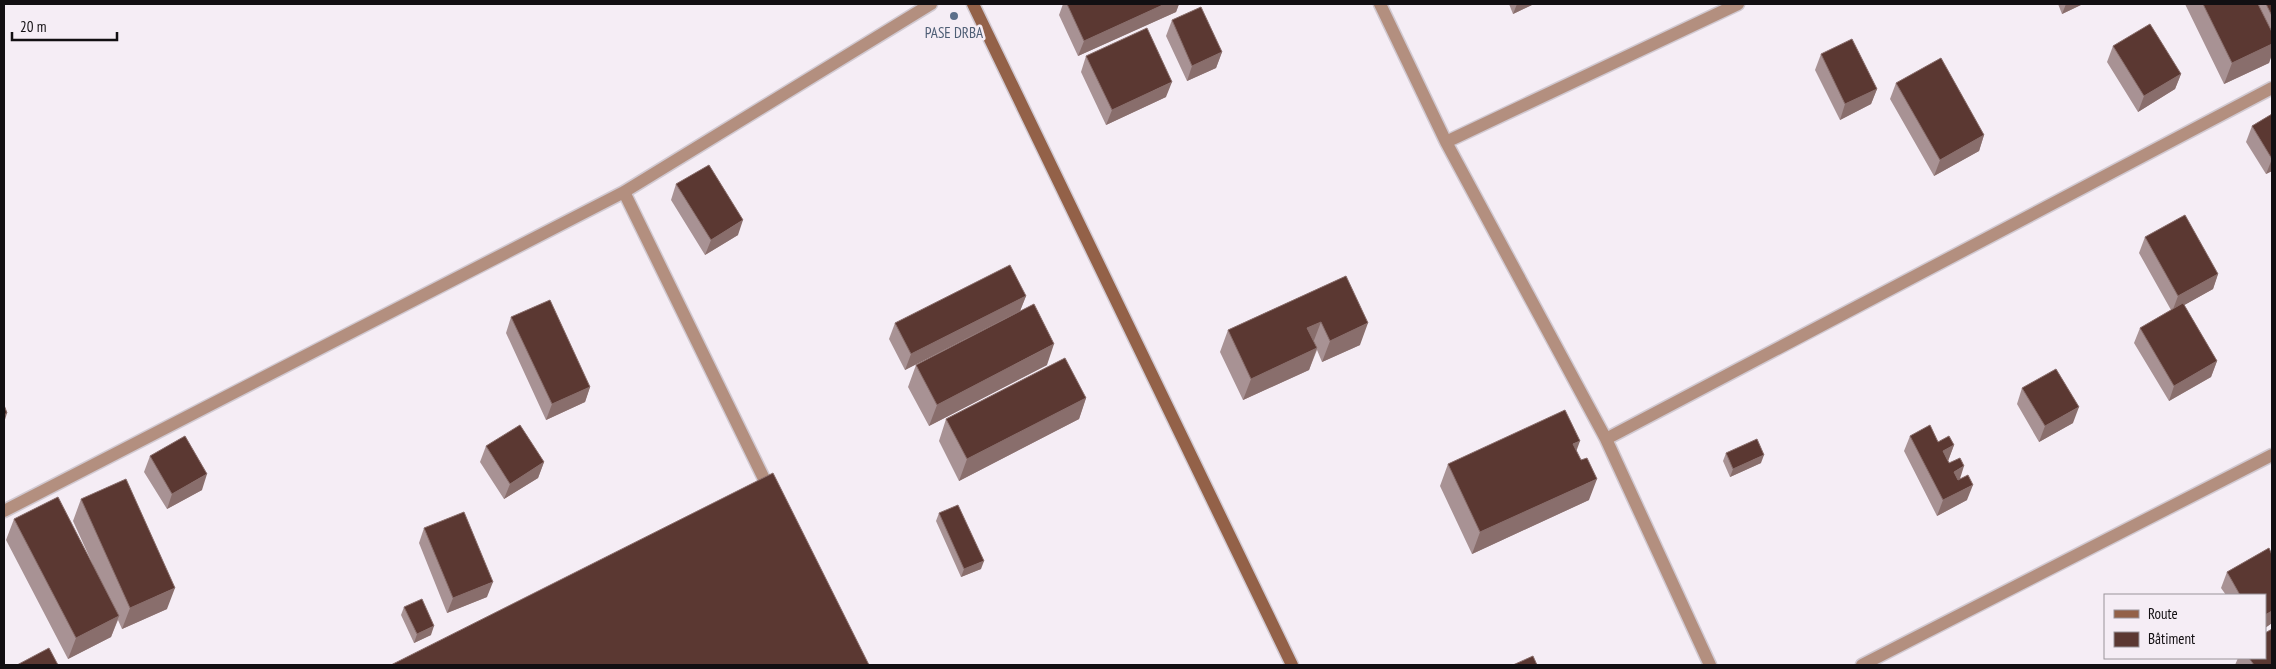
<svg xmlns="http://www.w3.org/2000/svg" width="2276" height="669" font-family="'PT Sans Narrow',sans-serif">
	<rect width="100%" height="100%" fill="#f5edf5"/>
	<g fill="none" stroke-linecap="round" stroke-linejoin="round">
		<defs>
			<path id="street" d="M1380 4 1446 142 1606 439 1710 665
				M1446 142 1738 4
				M624 192 770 491
				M1606 439 2272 88
				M4 511 624 192 931 4
				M1862 665 2272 455"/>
			<path id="secondary" d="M973 4 1292 665"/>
		</defs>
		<use href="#street" stroke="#d1c9d1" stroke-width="15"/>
		<use href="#secondary" stroke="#d1c9d1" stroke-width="15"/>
		<use href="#street" stroke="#b38f7f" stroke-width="12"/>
		<use href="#secondary" stroke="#936148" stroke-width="12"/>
	</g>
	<path fill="#a89294" d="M1063 4H1179L1176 12 1078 56 1059 15Z
		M1509 4H1534L1513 14Z
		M2058 4H2083L2062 14Z
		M2185 4H2272V54L2269 63 2224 84Z
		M1172 20 1222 52 1216 68 1187 81 1166 36Z
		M2113 46 2181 74 2175 89 2138 112 2107 62Z
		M1821 54 1877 89 1871 104 1840 120 1815 70Z
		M1086 56 1166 97 1106 125 1081 72Z
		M1896 83 1984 135 1979 151 1934 176 1890 99Z
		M2272 114V171L2266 174 2246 142 2252 126Z
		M676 184 738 235 705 255 671 200Z
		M2145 237 2218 274 2213 289 2184 305 2217 361 2211 377 2169 401 2134 343 2140 328 2171 310 2139 253Z
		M1346 276 1360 345 1322 362 1317 350 1309 370 1243 400 1220 352 1228 330Z
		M1026 296 1020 311 905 370 889 339 895 323Z
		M511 317 590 387 585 402 546 420 506 333Z
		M916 365H1047L929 426 908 387Z
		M2022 388 2073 423 2039 442 2017 404Z
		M1086 398 1079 419 959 481 939 441 946 419Z
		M1910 436 1954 445 1948 461 1960 479 1967 500 1937 516 1904 451Z
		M486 446 544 462 538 478 504 499 480 462Z
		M1576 450 1589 500 1472 554 1440 486 1448 464Z
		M1726 453 1761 463 1730 477 1723 461Z
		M150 456 202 490 167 509 144 472Z
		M81 499 167 609 122 629 118 620 111 637 68 659 6 540 14 519 93 565 73 521Z
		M939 513 981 569 961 577 936 521Z
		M424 528 487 597 447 613 419 543Z
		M2269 548 2272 555V623L2265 628V595H2226L2221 588 2227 572Z
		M404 607 431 635 414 643 401 615Z
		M2238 658H2265L2272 665H2235Z"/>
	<path fill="#896e6c" d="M1165 4H1179L1176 12 1078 56 1084 41Z
		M1517 4H1534L1513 14Z
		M2066 4H2083L2062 14Z
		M2272 44V54L2269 63 2224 84 2232 63Z
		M1222 52 1216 68 1187 81 1192 66Z
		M2181 74 2175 89 2138 112 2144 96Z
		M1172 82 1166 97 1106 125 1112 110Z
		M1877 89 1871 104 1840 120 1845 104Z
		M1984 135 1979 151 1934 176 1940 160Z
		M2272 159V171L2266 174Z
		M743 220 738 235 705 255 711 240Z
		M2218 274 2213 289 2172 312 2178 296Z
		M1026 296 1020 311 905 370 911 354Z
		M1321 322 1313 343 1307 328Z
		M1368 323 1360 345 1322 362 1330 341Z
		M1054 344 1047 365 929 426 937 405Z
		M1317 348 1309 370 1243 400 1251 379Z
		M2217 361 2211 377 2169 401 2174 386Z
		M590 387 585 402 546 420 552 404Z
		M1086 398 1079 419 959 481 967 459Z
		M2079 407 2073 423 2039 442 2045 426Z
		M7 413 4 423V415Z
		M1580 441 1572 463 1573 444Z
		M1954 445 1948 461 1943 451Z
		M1764 455 1761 463 1730 477 1733 469Z
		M544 462 538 478 504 499 510 484Z
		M1964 466 1959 482 1954 472Z
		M207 474 202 490 167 509 172 494Z
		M1597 479 1589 500 1472 554 1480 532Z
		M1973 485 1967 500 1937 516 1943 500Z
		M984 561 981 569 961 577 964 569Z
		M493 582 487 597 447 613 453 598Z
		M175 588 167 609 122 629 130 608Z
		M2272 611V623L2265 628V615Z
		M119 616 111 637 68 659 76 638Z
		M434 626 431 635 414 643 417 634Z"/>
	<path fill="#5b3832" stroke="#896e6c" d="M1067 4H1165L1084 41Z
		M2203 4H2258L2272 32V44L2232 63Z
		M2266 4H2272V16Z
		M1201 7 1222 52 1192 66 1172 20Z
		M2150 24 2181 74 2144 96 2113 46Z
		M1147 28 1172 82 1112 110 1086 56Z
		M1852 39 1877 89 1845 104 1821 54Z
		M1941 58 1984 135 1940 160 1896 83Z
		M2272 114V159L2252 126Z
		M709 165 743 220 711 240 676 184Z
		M2185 215 2218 274 2178 296 2145 237Z
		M1010 265 1026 296 911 354 895 323Z
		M1346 276 1368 323 1330 341 1321 322 1307 328 1317 348 1251 379 1228 330Z
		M550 300 590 387 552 404 511 317Z
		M2183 303 2217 361 2174 386 2140 328Z
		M1034 304 1054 344 937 405 916 365Z
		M1065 358 1086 398 967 459 946 419Z
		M2056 369 2079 407 2045 426 2022 388Z
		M4 405 7 413 4 415Z
		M1565 410 1580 441 1573 444 1581 460 1587 458 1597 479 1480 532 1448 464Z
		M520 425 544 462 510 484 486 446Z
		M1930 425 1938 442 1949 436 1954 445 1943 451 1949 463 1960 458 1964 466 1954 472 1958 480 1968 475 1973 485 1943 500 1910 436Z
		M185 436 207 474 172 494 150 456Z
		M1757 439 1764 455 1733 469 1726 453Z
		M773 473 869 665H391Z
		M126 479 175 588 130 608 81 499Z
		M58 497 119 616 76 638 14 519Z
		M958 505 984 561 964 569 939 513Z
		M464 512 493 582 453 598 424 528Z
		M2269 548 2272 555V611L2265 615V595H2240L2227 572Z
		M422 599 434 626 417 634 404 607Z
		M2272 629V665H2254L2249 658H2265V633Z
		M49 648 58 665H17Z
		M1533 656 1537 665H1513Z"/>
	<circle fill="#5c6f8a" stroke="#f5edf5" stroke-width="2" cx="954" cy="16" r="5"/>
	<g text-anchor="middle" stroke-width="5" stroke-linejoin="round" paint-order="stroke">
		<g font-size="15" fill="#4e5e75" stroke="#f5edf5">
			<text x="954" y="38">PASE DRBA</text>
		</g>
	</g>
	<rect width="2276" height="669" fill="none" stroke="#120f12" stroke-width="10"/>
	<rect x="2104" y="594" width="162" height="65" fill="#f5edf5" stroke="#9a949a"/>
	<rect x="2114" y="610" width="25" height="8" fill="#936148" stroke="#9a949a"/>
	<text x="2148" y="619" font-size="15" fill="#120f12">Route</text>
	<rect x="2114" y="632" width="25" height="15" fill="#5b3832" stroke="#9a949a"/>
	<text x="2148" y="644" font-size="15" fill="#120f12">Bâtiment</text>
	<path d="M12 32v8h105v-8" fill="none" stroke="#120f12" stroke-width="2.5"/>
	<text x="20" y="32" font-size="15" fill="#120f12" stroke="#f5edf5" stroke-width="4" paint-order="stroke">20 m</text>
</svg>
